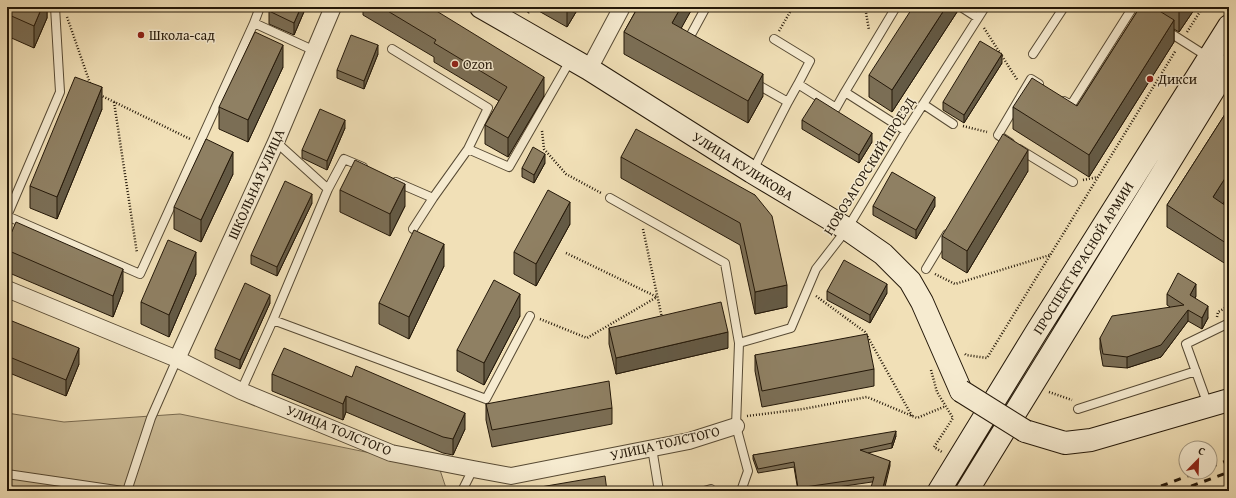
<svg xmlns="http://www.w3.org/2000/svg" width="1236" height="498" font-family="'Gentium Book Plus',serif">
	<rect width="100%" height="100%" fill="#f1e0b7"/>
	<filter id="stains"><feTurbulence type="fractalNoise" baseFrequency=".005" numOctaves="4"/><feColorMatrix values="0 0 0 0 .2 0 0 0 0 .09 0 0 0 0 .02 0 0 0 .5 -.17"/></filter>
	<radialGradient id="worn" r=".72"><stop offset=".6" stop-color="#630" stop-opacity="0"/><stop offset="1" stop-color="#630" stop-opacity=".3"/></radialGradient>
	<path fill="#cebe99" stroke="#796b51" d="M7 413 64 422 180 414 439 467 447 491H7Z"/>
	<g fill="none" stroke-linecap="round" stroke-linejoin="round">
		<defs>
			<path id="lane" d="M896 7 845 92 906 131
				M961 7 978 18
				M254 23 260 7
				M1164 29 1208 57
				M774 39 810 61 798 84
				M687 42 706 7
				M392 49 488 108 468 149 509 167 571 59
				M1033 54 1064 7
				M1064 101 1071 105 1133 7
				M788 102 798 84 836 108 845 92
				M923 104 953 124
				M276 142 328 189
				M1010 143 998 135 1031 79 1039 84
				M1019 149 1073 182
				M752 172 788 102 753 82
				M396 182 433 198 468 149
				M610 198 725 263 739 343
				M7 216 140 274 254 23 315 51
				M7 216 60 92 55 7
				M413 229 433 198
				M926 269 947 234
				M273 320 328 189 344 159 363 167
				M241 391 273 320 486 399 530 316
				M1208 405 1186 344 1229 323
				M1078 409 1196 371
				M652 448 659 491
				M7 474 123 491
				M127 491 151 418 177 359
				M462 491 473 469
				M704 491 711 489
				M741 491 748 471 736 426 739 343 791 328 816 269 847 229 906 131 985 7"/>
			<path id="street" d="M589 69 622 7
				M7 289 177 359 241 391 391 453 473 469 511 476 689 441 736 426
				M177 359 276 142 333 7"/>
			<path id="secondary" d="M481 7 589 69 752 172 847 229 883 254 910 281 922 302 961 391
				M1025 431 1065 443 1091 440 1229 400
				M939 491 1037 331 1229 26
				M967 491 1229 65"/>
		</defs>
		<use href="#lane" stroke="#574a34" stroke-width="10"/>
		<use href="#street" stroke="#574a34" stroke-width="18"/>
		<use href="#secondary" stroke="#241809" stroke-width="24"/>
		<path stroke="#241809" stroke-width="2.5" stroke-dasharray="1 2" stroke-linecap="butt" d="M865 7 869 30
			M528 13 532 7
			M67 17 91 86
			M984 28 1018 81
			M779 31 793 7
			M1187 32 1203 7
			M100 95 190 139
			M114 102 137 253
			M963 126 987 132
			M542 131 544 149 566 174 601 193
			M1083 180 1098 177
			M643 229 662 318
			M566 253 657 297
			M935 274 955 284 1050 255
			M816 296 865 332 912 416
			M1217 317 1218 312 1229 306
			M540 319 587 338 657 297
			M965 354 966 355 987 358 1176 50
			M931 370 937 392 953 418 934 447 942 452
			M1049 392 1072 400
			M747 416 803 409 867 397 917 418 946 406"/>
		<use href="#lane" stroke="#f6ebd0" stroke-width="8"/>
		<use href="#street" stroke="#f6ebd0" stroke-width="16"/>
		<use href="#secondary" stroke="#f6ebd0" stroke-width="22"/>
		<path stroke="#241809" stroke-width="3" stroke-dasharray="7 7" stroke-linecap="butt" d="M1210 467 1229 460
			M1148 491 1198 472
			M1178 491 1229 472"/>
		<defs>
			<path id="secondary-bridge" d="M961 391 1025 431"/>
		</defs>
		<use href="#secondary-bridge" stroke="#241809" stroke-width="24" stroke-linecap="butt"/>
		<use href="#secondary-bridge" stroke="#f6ebd0" stroke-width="22"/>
	</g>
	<path fill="#7b6e55" stroke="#241809" d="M7 7H47V18L34 48 7 36Z
		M271 7H306L294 35 269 24V11Z
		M363 7H430L544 96 508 157 485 144V125L499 101 434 62V57L363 15Z
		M537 7H579L567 27 537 10Z
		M638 7H693L681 28 763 96 748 123 624 54V32Z
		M957 7V12L892 112 869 97V75Z
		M1140 7H1196L1179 32 1174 29V42L1089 177 1013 129V107L1077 106Z
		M378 54 364 89 337 78V70Z
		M1002 63 964 123 943 110V102Z
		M283 67 248 142 219 129V107Z
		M1229 108V194L1223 204 1229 208V266L1167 227V205Z
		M102 109 57 219 30 208V186Z
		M802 120 872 142 859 163 802 129Z
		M345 128 327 170 302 158V150Z
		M621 157 755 195 787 307 755 314 740 245 621 178Z
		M545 163 534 183 522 177V168Z
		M1028 171 967 273 942 258V236Z
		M233 174 201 242 174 229V207Z
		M340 190 405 206 390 236 340 212Z
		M312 203 277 276 251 264V255Z
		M873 206H935L916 239 873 215Z
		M570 224 536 286 514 274V252Z
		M7 243 123 291 113 317 7 272Z
		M444 266 409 339 379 324V303Z
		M196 274 169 337 141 324V302Z
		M827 291 887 293 870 323 827 300Z
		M1167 294 1196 296 1195 298 1208 318 1202 329 1188 321 1161 357 1127 368 1103 366 1100 349V338L1170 307 1167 305Z
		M270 303 240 369 215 358V349Z
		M520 316 484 385 457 371V350Z
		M7 319 79 364 66 396 7 372Z
		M609 328 728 348 616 374 609 344Z
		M755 355 874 369V386L762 407 755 371Z
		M272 374 465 429 453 455 443 453 346 412 343 420 272 391Z
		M486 404 612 408V424L492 447 486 420Z
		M896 436 892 448 868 453 890 466 872 482 810 491H798L794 467 758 473 753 459V455Z"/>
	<path fill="#645a45" stroke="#241809" d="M42 7H47V18L34 48V26Z
		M301 7H306L294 35V23Z
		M567 7H579L567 27Z
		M681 7H693L672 45V23Z
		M946 7H957V12L892 112V90Z
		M1182 7H1196L1179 32V11Z
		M1174 20V42L1089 177V155Z
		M283 45V67L248 142V120Z
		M378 45V54L364 89V81Z
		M1002 54V63L964 123V115Z
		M763 74V96L748 123V101Z
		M544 77V96L508 157V138Z
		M102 87V109L57 219V197Z
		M345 120V128L327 170V161Z
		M872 133V142L859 163V155Z
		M1028 150V171L967 273V251Z
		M233 152V174L201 242V220Z
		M545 154V163L534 183V175Z
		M1229 172V194L1213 219V197Z
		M405 184V206L390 236V214Z
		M312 194V203L277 276V267Z
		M935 197V206L916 239V230Z
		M570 202V224L536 286V264Z
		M444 244V266L409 339V317Z
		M196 252V274L169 337V315Z
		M123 269V291L113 317V296Z
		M887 284V293L870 323V315Z
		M1196 284V296L1190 306V295Z
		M787 285V307L755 314V292Z
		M520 294V316L484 385V363Z
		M270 295V303L240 369V360Z
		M1208 306V318L1202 329V318Z
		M1188 310V321L1161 357 1127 368V357Z
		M728 332V348L616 374V358Z
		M79 348V364L66 396V380Z
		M346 396V412L343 420V404Z
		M465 413V429L453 455V439Z
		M896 431V436L892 448V443Z
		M890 461V466L884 491H882Z"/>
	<path fill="#8f8063" stroke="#241809" d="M7 7H42L34 26 7 14Z
		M271 7H301L294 23 269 11Z
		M381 7H430L544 77 508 138 485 125 507 87 434 43 436 40Z
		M638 7H681L672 23 763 74 748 101 624 32Z
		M913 7H946L892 90 869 75Z
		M1140 7H1153L1174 20 1089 155 1013 107 1032 78 1077 106Z
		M1174 7H1182L1179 11Z
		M255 32 283 45 248 120 219 107Z
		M351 35 378 45 364 81 337 70Z
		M980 41 1002 54 964 115 943 102Z
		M75 77 102 87 57 197 30 186Z
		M816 98 872 133 859 155 802 120Z
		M1229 108V172L1213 197 1229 208V245L1167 205Z
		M320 109 345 120 327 161 302 150Z
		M636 129 755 195 772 216 787 285 755 292 740 223 621 157Z
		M1003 134 1028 150 967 251 942 236Z
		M206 139 233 152 201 220 174 207Z
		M533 147 545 154 534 175 522 168Z
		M355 160 405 184 390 214 340 190Z
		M892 172 935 197 916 230 873 206Z
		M285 181 312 194 277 267 251 255Z
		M548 190 570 202 536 264 514 252Z
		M16 222 123 269 113 296 7 250V243Z
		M414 230 444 244 409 317 379 303Z
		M168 240 196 252 169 315 141 302Z
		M844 260 887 284 870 315 827 291Z
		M1178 273 1196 284 1190 295 1208 306 1202 318 1188 310 1161 345 1127 357 1103 354 1100 338 1112 316 1184 305 1167 294Z
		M494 280 520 294 484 363 457 350Z
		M245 283 270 295 240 360 215 349Z
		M721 302 728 332 616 358 609 328Z
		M7 319 79 348 66 380 7 356Z
		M867 334 874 369 762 391 755 355Z
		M284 348 352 377 356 366 465 413 453 439 443 437 346 396 343 404 272 374Z
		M609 381 612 408 492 430 486 404Z
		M896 431 892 443 860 450 890 461 882 491H870L874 477 798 488 794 462 758 469 753 455Z
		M605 476 607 491H517Z
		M240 488 258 491H240Z"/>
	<g fill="#8f2418" stroke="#f6ebd0" stroke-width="1.5">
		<circle cx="141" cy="35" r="4"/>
		<circle cx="455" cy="64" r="4"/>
		<circle cx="1150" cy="79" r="4"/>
	</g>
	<g text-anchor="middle" stroke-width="3" stroke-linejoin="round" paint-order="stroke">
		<g font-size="14" fill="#241809" stroke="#f6ebd0" text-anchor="start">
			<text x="149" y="40">Школа-сад</text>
			<text x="463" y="69">Ozon</text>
			<text x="1158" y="84">Дикси</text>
		</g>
		<g font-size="14" fill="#241809" stroke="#f6ebd0">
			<text transform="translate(743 166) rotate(32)" y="5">УЛИЦА КУЛИКОВА</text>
			<text transform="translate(869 166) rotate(-58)" y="5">НОВОЗАГОРСКИЙ ПРОЕЗД</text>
			<text transform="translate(256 184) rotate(-66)" y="5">ШКОЛЬНАЯ УЛИЦА</text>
			<text transform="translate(1083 258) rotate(-58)" y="5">ПРОСПЕКТ КРАСНОЙ АРМИИ</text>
			<text transform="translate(339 430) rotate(22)" y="5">УЛИЦА ТОЛСТОГО</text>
			<text transform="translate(665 443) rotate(-13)" y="5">УЛИЦА ТОЛСТОГО</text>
		</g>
	</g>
	<rect width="1236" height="498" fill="none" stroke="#f1e0b7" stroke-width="24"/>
	<rect x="8" y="8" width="1220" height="482" fill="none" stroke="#241809" stroke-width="2"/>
	<rect x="12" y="12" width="1212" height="474" fill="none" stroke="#241809"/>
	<g transform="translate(1198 460) rotate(23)"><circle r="19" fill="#f6ebd0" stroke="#a29780"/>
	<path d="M0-3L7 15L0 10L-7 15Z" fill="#8f2418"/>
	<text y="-6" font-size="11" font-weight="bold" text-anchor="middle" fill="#241809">С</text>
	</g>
	<rect width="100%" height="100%" filter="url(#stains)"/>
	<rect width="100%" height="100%" fill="url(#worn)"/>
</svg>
